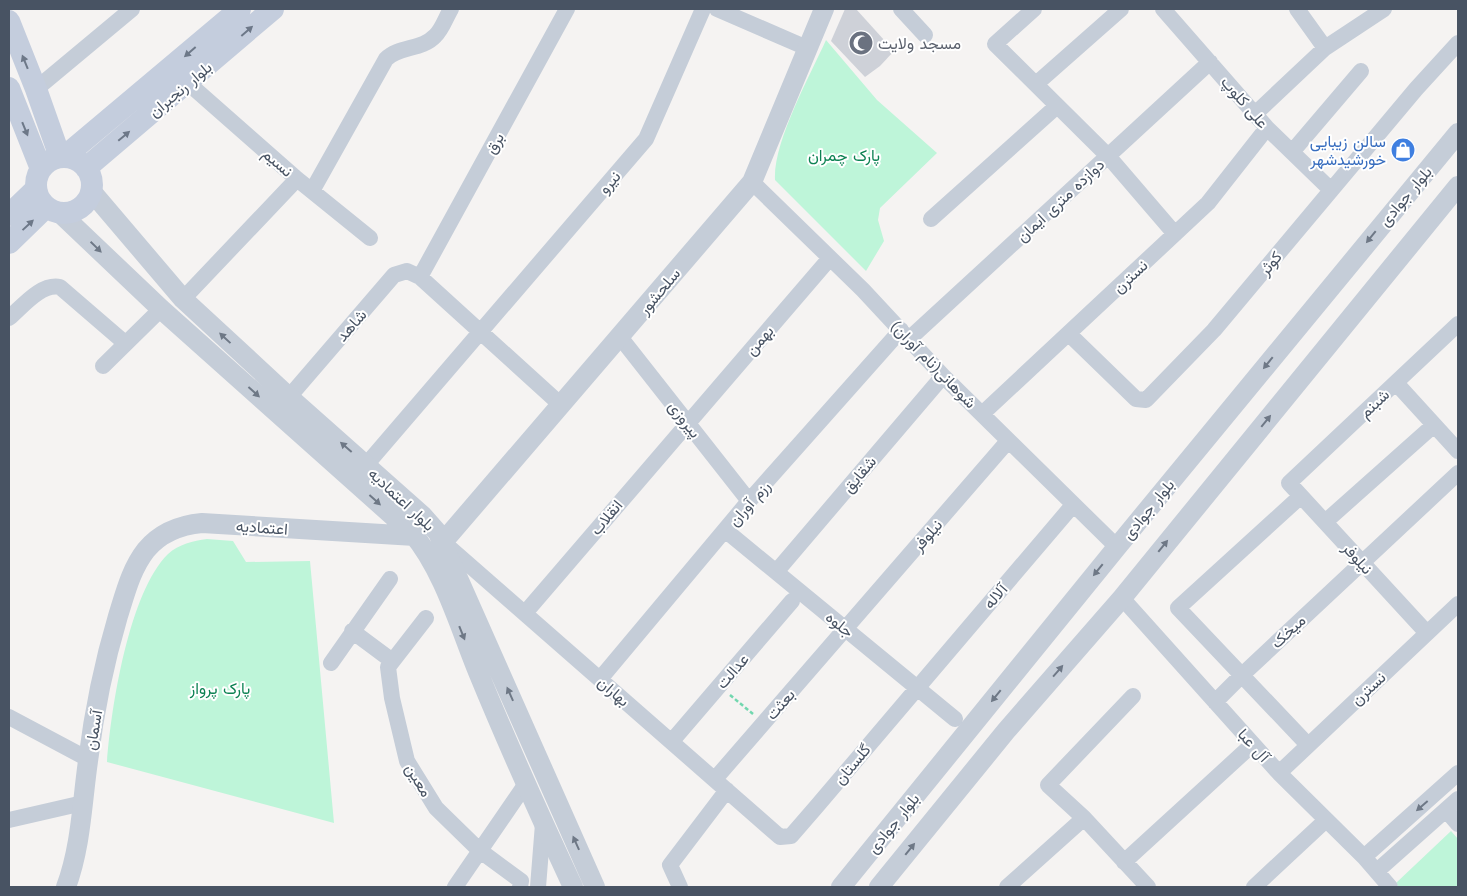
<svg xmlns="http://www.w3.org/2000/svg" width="1467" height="896" font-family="'Work Sans',Vazirmatn,sans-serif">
	<rect width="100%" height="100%" fill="#f5f3f2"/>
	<path fill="#bef5d9" d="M826 40 877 100 937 153 880 208 878 220 884 241 866 271 775 180C773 142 810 76 826 40Z
		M207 539 233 541 246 562 310 561 334 823 107 762C111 708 129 592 168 554 179 544 193 541 207 539Z
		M1451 831 1458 839V887H1399L1396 883Z"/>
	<path fill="#ced1d8" d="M845 9H856L894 51 880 66 865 77 831 41Z"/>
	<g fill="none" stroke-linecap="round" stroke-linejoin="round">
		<path stroke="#72d7af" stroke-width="2.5" stroke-dasharray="4 2.5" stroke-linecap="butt" d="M730 695 753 714"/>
		<path stroke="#c5cdd8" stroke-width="16" d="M717 9 807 48
			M901 9 925 35
			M1034 9 995 44 1108 156 1175 234
			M1163 9 1267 128 1331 190
			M1297 9 1325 48
			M188 83 297 179 370 238
			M1036 84 1121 9
			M36 89 132 9
			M1256 113 1325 48 1384 9
			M1292 152 1361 71
			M752 182 863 290 943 376 1117 547
			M312 191 386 59C399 46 422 50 435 36 442 30 446 17 451 9
			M931 219 1057 106
			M420 277 567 9
			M183 299 297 179
			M9 318C23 306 41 283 60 287L125 343
			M1069 334 1136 399 1146 400 1214 330 1416 89 1458 43
			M620 337 749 501
			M909 339 1210 62
			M103 366 161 309
			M1396 383 1458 451
			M289 397 394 275 407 271 420 277 561 405
			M982 414 1208 203 1267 128
			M366 465 646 139 703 9
			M1301 496 1178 608 1308 745
			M1325 522 1434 425
			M725 530 955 719
			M443 542 780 837 791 836 817 806 1073 505
			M776 572 943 376
			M1122 598 1279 773 1364 857 1390 887
			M525 613 830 258
			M426 618 388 667 392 698 407 761 436 808 479 850 521 881 520 887
			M352 631 391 660
			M1427 633 1289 483 1458 324
			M331 663 390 579
			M600 679 749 501 901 330
			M1133 696 1048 785 1084 818 1148 887
			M1215 702 1242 675 1458 473
			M9 717 88 759
			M672 741 792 601
			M1279 773 1458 604
			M715 779 1008 441
			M1446 810 1458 824
			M9 820 83 803
			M1364 857 1458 773
			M1124 862 1253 744
			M1377 871 1458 799
			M455 887 525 785
			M538 887 543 824
			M680 887 670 865 727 790
			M1007 887 1084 818
			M1254 887 1326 820"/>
		<path stroke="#c5cdd8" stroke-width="20" d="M92 192 183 299 289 397 423 516 438 533 595 887
			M60 213 161 309 412 533C443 569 460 628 478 672 508 745 540 816 573 887
			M443 542 752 182 824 9
			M66 887C81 847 82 803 88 761 94 712 104 663 118 616 125 594 131 569 146 550 160 533 181 525 202 523L415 536
			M841 887 1117 547 1458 133
			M879 887 1006 731 1122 598 1458 186"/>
		<path stroke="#c4cddd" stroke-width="22" d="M9 21 36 89 60 157
			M9 88 41 169
			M36 185a28 28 0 1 1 56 0a28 28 0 1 1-56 0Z
			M64 157 240 9
			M86 168 273 9
			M9 215 36 189
			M9 243 46 207"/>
	</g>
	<defs><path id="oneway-solid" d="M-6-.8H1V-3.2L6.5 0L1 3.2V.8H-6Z" transform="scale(1.25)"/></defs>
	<g fill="#6d7888">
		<use href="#oneway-solid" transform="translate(247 31) rotate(-41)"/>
		<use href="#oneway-solid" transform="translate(190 52) rotate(139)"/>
		<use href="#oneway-solid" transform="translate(25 62) rotate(-112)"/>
		<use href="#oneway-solid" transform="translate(25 129) rotate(68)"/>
		<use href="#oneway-solid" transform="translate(124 136) rotate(-40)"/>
		<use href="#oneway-solid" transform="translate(28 225) rotate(-43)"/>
	</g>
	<g fill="#6e7886">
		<use href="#oneway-solid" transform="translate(1371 237) rotate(129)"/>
		<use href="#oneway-solid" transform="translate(96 247) rotate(44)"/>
		<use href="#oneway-solid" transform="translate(225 338) rotate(-137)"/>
		<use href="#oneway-solid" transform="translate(1268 363) rotate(129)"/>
		<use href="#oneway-solid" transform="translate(254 392) rotate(42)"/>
		<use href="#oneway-solid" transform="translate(1266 421) rotate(-51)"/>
		<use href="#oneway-solid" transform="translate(346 447) rotate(-139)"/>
		<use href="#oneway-solid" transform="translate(375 500) rotate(42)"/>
		<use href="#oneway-solid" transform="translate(1163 546) rotate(-51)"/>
		<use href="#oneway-solid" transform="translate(1098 570) rotate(129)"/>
		<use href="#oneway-solid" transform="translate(462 633) rotate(68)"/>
		<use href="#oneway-solid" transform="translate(1058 671) rotate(-49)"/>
		<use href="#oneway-solid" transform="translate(510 694) rotate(-114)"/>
		<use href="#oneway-solid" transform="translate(996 696) rotate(129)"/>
		<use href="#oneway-solid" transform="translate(1422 806) rotate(139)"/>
		<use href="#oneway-solid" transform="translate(576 843) rotate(-114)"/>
		<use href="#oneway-solid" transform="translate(910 849) rotate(-51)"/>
	</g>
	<defs>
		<symbol id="mosque-disc" viewBox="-11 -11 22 22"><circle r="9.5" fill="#6b7280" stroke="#fff"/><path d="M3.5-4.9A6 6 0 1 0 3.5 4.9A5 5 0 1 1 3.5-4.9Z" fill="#fff"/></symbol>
		<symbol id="shop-disc" viewBox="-11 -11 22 22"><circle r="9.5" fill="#3f7fe0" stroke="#fff"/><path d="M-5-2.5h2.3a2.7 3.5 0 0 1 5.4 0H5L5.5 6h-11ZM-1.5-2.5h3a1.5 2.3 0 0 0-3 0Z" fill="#fff"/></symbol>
	</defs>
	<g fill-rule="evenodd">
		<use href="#mosque-disc" x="847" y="29" width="28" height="28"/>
		<use href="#shop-disc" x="1389" y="136" width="28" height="28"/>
	</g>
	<g text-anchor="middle" stroke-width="4" stroke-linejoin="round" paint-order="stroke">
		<g font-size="16" fill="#5b616d" stroke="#fff" text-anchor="start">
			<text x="878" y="49">مسجد ولایت</text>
		</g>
		<g font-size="16" fill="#485363" stroke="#fff">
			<text transform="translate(180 89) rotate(-40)" y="6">بلوار رنجبران</text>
			<text transform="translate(1245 102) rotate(49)" y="6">علی کلوپ</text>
			<text transform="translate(494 143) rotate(-61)" y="6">برق</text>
			<text transform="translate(278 162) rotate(41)" y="6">نسیم</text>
			<text transform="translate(609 182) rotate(-49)" y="6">نیرو</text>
			<text transform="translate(1405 196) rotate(-50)" y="6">بلوار جوادی</text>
			<text transform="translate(1060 200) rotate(-43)" y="6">دوازده متری ایمان</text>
			<text transform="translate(1270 263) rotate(-50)" y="6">کوثر</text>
			<text transform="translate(1130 276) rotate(-43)" y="6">نسترن</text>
			<text transform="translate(659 291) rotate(-50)" y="6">سلحشور</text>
			<text transform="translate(351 325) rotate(-49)" y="6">شاهد</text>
			<text transform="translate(759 340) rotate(-49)" y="6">بهمن</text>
			<text transform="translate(934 364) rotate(46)" y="6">شوهانی(نام آوران)</text>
			<text transform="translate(1374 403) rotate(-43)" y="6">شبنم</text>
			<text transform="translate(685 419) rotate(52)" y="6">پیروزی</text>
			<text transform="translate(859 474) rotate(-50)" y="6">شقایق</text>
			<text transform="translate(402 499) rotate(43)" y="6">بلوار اعتمادیه</text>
			<text transform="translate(749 503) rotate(-49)" y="6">رزم آوران</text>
			<text transform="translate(1148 509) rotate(-51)" y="6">بلوار جوادی</text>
			<text transform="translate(606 517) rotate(-50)" y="6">انقلاب</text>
			<text transform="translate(262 527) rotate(4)" y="6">اعتمادیه</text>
			<text transform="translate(927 535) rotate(-49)" y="6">نیلوفر</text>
			<text transform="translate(1358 558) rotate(48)" y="6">نیلوفر</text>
			<text transform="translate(995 596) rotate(-49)" y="6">آلاله</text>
			<text transform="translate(840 624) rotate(39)" y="6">جلوه</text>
			<text transform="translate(1288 631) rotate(-43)" y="6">میخک</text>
			<text transform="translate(732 671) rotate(-49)" y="6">عدالت</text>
			<text transform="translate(1368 688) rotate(-43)" y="6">نسترن</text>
			<text transform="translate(614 691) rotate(41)" y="6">بهاران</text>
			<text transform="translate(780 704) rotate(-49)" y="6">بعثت</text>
			<text transform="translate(93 730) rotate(-80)" y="6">آسمان</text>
			<text transform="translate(1254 745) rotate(48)" y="6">آل عبا</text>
			<text transform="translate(852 764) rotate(-50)" y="6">گلستان</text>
			<text transform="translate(419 780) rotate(59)" y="6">معین</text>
			<text transform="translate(893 823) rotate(-51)" y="6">بلوار جوادی</text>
		</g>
		<g font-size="16" fill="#366cbe" stroke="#fff" text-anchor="end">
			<text x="1386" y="147">سالن زیبایی<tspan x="1386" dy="18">خورشیدشهر</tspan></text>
		</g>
		<g font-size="16" fill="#0d8253" stroke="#fff">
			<text x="844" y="161">پارک چمران</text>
			<text x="220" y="694">پارک پرواز</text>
		</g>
	</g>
	<rect width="1467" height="896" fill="none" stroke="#485363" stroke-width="20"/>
</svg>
